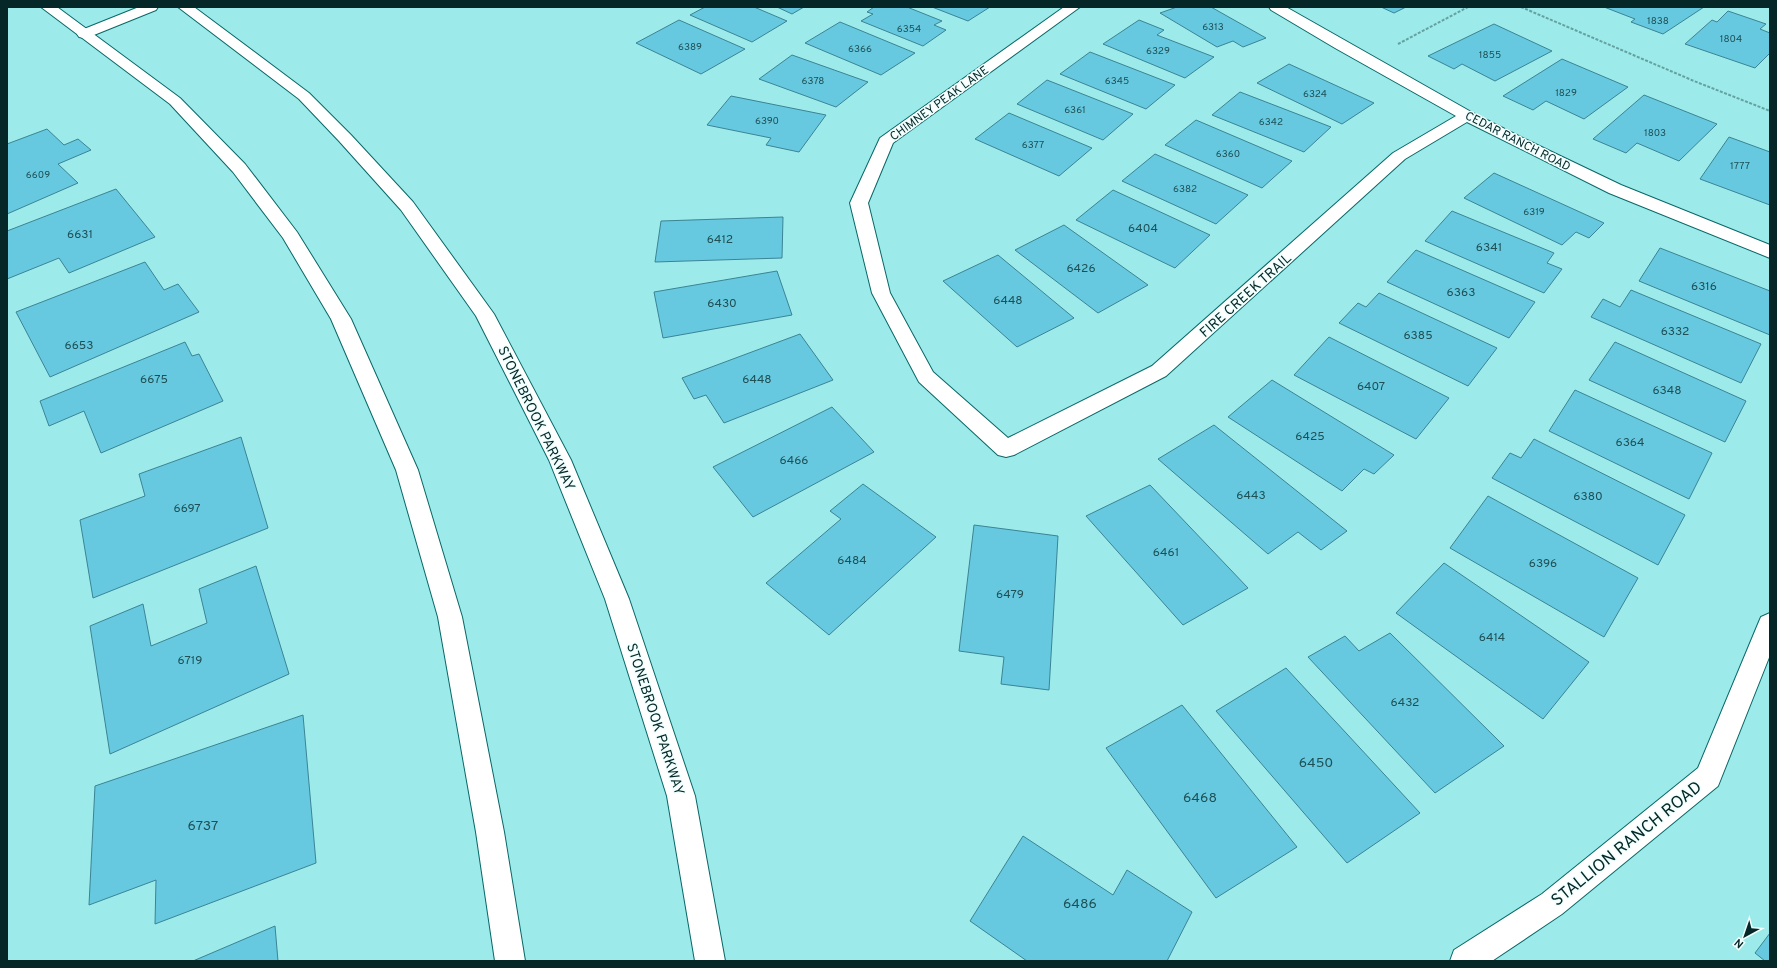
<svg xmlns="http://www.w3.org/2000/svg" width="1777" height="968" font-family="Overpass,sans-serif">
	<rect width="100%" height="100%" fill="#9ceae9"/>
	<path fill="#67c9e0" stroke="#3a8495" d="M705 7H754L787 21 752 42 690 15Z
		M777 7H804L792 14Z
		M874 7H907L942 21 934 25 946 30 923 46 861 21 873 14 867 12Z
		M932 7H990L968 21Z
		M1177 7H1211L1266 38 1243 47 1233 41 1217 47 1160 13Z
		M1381 7H1406L1394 13Z
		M1604 7H1704L1663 34 1631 22 1635 19Z
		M1728 11 1766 24 1760 29 1770 33V53L1755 68 1685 44 1712 20 1717 22Z
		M679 20 745 49 701 74 636 43Z
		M1139 20 1164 30 1157 35 1214 57 1185 78 1103 44Z
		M840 22 915 53 881 75 805 43Z
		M1494 24 1552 51 1495 81 1462 64 1454 69 1428 56Z
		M1090 52 1175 85 1146 109 1060 74Z
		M792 55 868 82 836 107 759 79Z
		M1562 59 1628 87 1584 119 1546 101 1533 110 1503 96Z
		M1289 64 1374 103 1342 124 1257 83Z
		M1047 80 1133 114 1103 140 1017 104Z
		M1240 92 1331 127 1304 152 1212 115Z
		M1644 95 1717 124 1679 161 1637 143 1626 153 1593 139Z
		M731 96 826 115 799 152 766 145 771 138 707 125Z
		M1009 113 1092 148 1059 176 975 139Z
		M1196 120 1292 161 1262 188 1165 145Z
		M47 129 64 145 78 139 91 150 58 164 78 183 7 214V144Z
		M1729 137 1770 152V205L1700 179Z
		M1155 154 1248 195 1216 224 1122 181Z
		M1494 173 1604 223 1589 238 1576 232 1562 245 1464 198Z
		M116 189 155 237 69 273 59 258 7 279V231Z
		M1113 190 1210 235 1175 268 1076 220Z
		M1452 211 1554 253 1547 263 1562 269 1544 293 1425 241Z
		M783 217 782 258 655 262 661 221Z
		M1064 225 1148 285 1098 313 1015 250Z
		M1660 248 1770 291V335L1639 281Z
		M1416 250 1535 302 1509 338 1387 282Z
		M998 255 1074 318 1017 347 943 281Z
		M145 262 164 290 178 284 199 312 50 377 16 312Z
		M777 271 792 315 663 338 654 292Z
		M1631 290 1761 344 1741 383 1591 317 1603 299 1620 307Z
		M1379 293 1497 348 1468 386 1339 323 1358 303 1366 307Z
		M800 334 833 380 724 423 706 395 694 399 682 378Z
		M1329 337 1449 398 1416 439 1294 375Z
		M185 342 192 356 199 354 223 401 101 453 84 411 49 426 40 401Z
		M1615 342 1746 401 1725 442 1589 380Z
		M1272 380 1394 455 1374 474 1364 469 1342 491 1228 417Z
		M1575 390 1712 453 1689 499 1549 431Z
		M832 407 874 452 753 517 713 467Z
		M1214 425 1347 531 1321 550 1298 532 1268 554 1158 459Z
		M241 437 268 528 93 598 80 520 145 496 139 474Z
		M1534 439 1685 515 1658 565 1492 478 1510 453 1521 458Z
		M863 484 936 537 829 635 766 583 841 519 830 511Z
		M1150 485 1248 588 1183 625 1086 516Z
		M1488 496 1638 578 1604 637 1450 548Z
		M974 525 1058 536 1049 690 1001 684 1004 657 959 651Z
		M1444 563 1589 662 1543 719 1396 613Z
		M256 566 289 674 110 754 90 626 143 604 151 646 207 623 199 589Z
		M1390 633 1504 746 1435 793 1308 657 1345 636 1359 651Z
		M1286 668 1420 813 1347 863 1216 711Z
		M1182 705 1297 847 1216 898 1106 748Z
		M303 715 316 863 155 924 156 880 89 905 95 786Z
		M1023 836 1113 895 1127 870 1192 912 1167 961H1027L970 921Z
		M275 926 278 961H193Z
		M1770 933V961H1765L1755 953Z"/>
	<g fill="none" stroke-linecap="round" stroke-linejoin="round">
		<defs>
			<path id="minor" d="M139 7H158L156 10 89 37 84 38 79 37 77 34 79 31Z
				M1064 7H1080L893 143 868 203 890 293 933 372 1008 438 1152 366 1393 153 1456 116 1335 48 1271 10 1269 7H1286L1473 113 1529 141 1621 185 1770 245V258L1609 193 1467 122 1405 159 1166 376 1014 455 1006 457 998 455 919 382 872 293 850 203 880 138Z
				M1770 613V655L1718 786 1562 914 1492 961H1450L1454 950 1542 894 1698 768 1758 624 1761 617Z"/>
			<path id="secondary" d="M41 7H57L180 98 245 164 297 232 351 319 418 470 462 617 504 832 525 961H495L476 832 438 617 396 470 331 319 283 238 233 172 170 104Z
				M178 7H194L309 93 351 135 413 202 494 314 571 460 629 599 695 796 725 961H695L667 796 605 599 549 460 476 316 401 210 339 141 299 99Z"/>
		</defs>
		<use href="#minor" stroke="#096767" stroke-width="2"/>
		<use href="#secondary" stroke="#096767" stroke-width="2"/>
		<path stroke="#64a2a2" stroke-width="2" stroke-dasharray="3 1.5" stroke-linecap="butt" d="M1521 7 1694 81 1770 111
			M1398 44 1468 7"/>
		<use href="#minor" fill="#fff" fill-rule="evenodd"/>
		<use href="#secondary" fill="#fff" fill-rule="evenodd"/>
	</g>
	<g text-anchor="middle" stroke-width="3" stroke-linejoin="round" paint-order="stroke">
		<g font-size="10" fill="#1e5055">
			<text x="1658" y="24">1838</text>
			<text x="1213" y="30">6313</text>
			<text x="909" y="32">6354</text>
			<text x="1731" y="42">1804</text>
			<text x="690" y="50">6389</text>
			<text x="860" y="52">6366</text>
			<text x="1158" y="54">6329</text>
			<text x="1490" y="58">1855</text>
			<text x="813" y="84">6378</text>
			<text x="1117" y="84">6345</text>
			<text x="1566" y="96">1829</text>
			<text x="1315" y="97">6324</text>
			<text x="1075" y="113">6361</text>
			<text x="767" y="124">6390</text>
			<text x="1271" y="125">6342</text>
			<text x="1655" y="136">1803</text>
			<text x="1033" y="148">6377</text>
			<text x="1228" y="157">6360</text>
			<text x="1740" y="169">1777</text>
			<text x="38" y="178">6609</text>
			<text x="1185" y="192">6382</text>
			<text x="1534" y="215">6319</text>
		</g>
		<g font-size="12" fill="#052727" stroke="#f0fffe">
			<text transform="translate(939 103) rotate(-36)" y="4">CHIMNEY PEAK LANE</text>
			<text transform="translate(1518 141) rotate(27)" y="4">CEDAR RANCH ROAD</text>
		</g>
		<g font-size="12" fill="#1e5055">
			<text x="1143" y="232">6404</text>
			<text x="80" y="238">6631</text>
			<text x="720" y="243">6412</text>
			<text x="1489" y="251">6341</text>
			<text x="1081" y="272">6426</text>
			<text x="1704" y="290">6316</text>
			<text x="1461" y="296">6363</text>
			<text x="1008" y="304">6448</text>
			<text x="722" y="307">6430</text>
			<text x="1675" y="335">6332</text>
			<text x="1418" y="339">6385</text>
			<text x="79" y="349">6653</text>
			<text x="154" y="383">6675</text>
			<text x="757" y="383">6448</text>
			<text x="1371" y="390">6407</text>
			<text x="1667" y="394">6348</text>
			<text x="1310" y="440">6425</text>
			<text x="1630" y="446">6364</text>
			<text x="794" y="464">6466</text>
			<text x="1251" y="499">6443</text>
			<text x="1588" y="500">6380</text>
			<text x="187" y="512">6697</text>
			<text x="1166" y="556">6461</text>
			<text x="852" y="564">6484</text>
			<text x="1543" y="567">6396</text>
			<text x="1010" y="598">6479</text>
			<text x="1492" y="641">6414</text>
			<text x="190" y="664">6719</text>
			<text x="1405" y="706">6432</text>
		</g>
		<g font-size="14" fill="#052727" stroke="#f0fffe">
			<text transform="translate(1245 295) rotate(-42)" y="5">FIRE CREEK TRAIL</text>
			<text transform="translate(537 418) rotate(64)" y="5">STONEBROOK PARKWAY</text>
			<text transform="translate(656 719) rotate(72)" y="5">STONEBROOK PARKWAY</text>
		</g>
		<g font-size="14" fill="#1e5055">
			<text x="1316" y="767">6450</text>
			<text x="1200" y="802">6468</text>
			<text x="203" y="830">6737</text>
			<text x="1080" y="908">6486</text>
		</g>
		<g font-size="17" fill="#052727" stroke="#f0fffe">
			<text transform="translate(1626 843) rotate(-39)" y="6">STALLION RANCH ROAD</text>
		</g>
	</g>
	<rect width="1777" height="968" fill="none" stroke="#052727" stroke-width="16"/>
	<g transform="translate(1745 936) rotate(220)" stroke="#f0fffe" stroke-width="3" paint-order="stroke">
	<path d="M0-3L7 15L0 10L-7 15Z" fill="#052727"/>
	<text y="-6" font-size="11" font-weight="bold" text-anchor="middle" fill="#052727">N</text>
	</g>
</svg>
